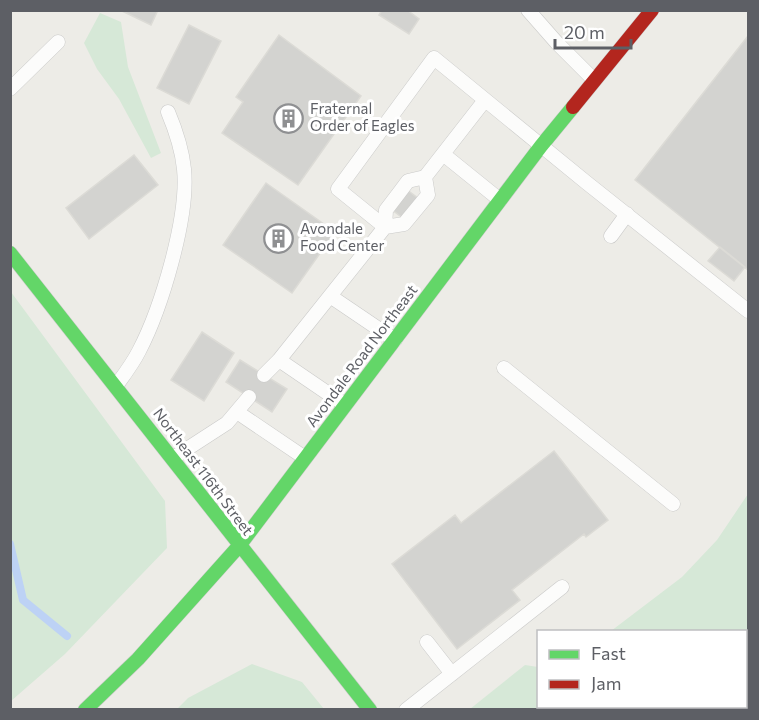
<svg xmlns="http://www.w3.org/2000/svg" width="759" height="720" font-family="Commissioner,sans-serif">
	<rect width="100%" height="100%" fill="#edece7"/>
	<path fill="#d6e8d7" d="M100 13 121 22 128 67 161 153 151 158 119 99 97 69 84 43Z
		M11 292 165 501 167 548 65 654 11 701Z
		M748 494V709H470L525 665 538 667V706H746V632L611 631 682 577 717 540Z
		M252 664 302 682 324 709H177L188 698Z"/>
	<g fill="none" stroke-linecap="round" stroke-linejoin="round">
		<path stroke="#bdd2f5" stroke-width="8" d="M10 544 23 600 67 636"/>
	</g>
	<path fill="#d3d3d0" stroke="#dcdbd6" stroke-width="1.5" d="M120 10H158L151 25Z
		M382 10H407L419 19 409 34 379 15Z
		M189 25 221 41 189 104 157 88Z
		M279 35 361 96 298 185 222 133 243 102 236 97Z
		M748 36V270L635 180Z
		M134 155 158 185 89 239 66 208Z
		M266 183 335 232 292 293 223 245Z
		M406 189 419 199 404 219 391 209Z
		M720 247 745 267 734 281 708 261Z
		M202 332 234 353 204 401 171 380Z
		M240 360 287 389 272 412 226 382Z
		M554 451 608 520 586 537 584 534 512 590 520 600 457 649 392 564 455 515 461 523Z
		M554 451 608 520 586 537 584 534 512 590 520 600 457 649 392 564 455 515 461 523Z"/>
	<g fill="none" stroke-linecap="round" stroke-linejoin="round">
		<defs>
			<path id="lane" d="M528 10 557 43 594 80
				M10 89 58 42
				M443 154 500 200
				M425 177 428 195 404 224 385 227 338 189 434 58 587 183 748 311
				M611 236 627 214
				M330 296 395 340
				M279 360 345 405
				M504 368 673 504
				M264 375 279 360 385 227 386 210 399 193 408 181 425 177 485 100
				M116 386C124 375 133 363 139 351 161 309 189 217 184 169 182 149 176 131 168 112
				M237 412 305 458
				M173 458 227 423 249 397
				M427 642 452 674
				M406 710 562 587"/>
			<path id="fast" d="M10 253 370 710
				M85 710 138 659 239 546 541 146 573 107"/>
			<path id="jam" d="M573 107 652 10"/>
		</defs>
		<use href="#lane" stroke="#cacac9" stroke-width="15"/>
		<use href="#fast" stroke="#cacac9" stroke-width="15"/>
		<use href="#jam" stroke="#cacac9" stroke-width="15"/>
		<use href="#lane" stroke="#fcfcfb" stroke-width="14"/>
		<use href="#fast" stroke="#63d668" stroke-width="14"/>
		<use href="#jam" stroke="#b3261e" stroke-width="14"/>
	</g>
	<defs>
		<symbol id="building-ring" viewBox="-11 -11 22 22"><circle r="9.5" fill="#fff" stroke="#8f9092" stroke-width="1.5"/><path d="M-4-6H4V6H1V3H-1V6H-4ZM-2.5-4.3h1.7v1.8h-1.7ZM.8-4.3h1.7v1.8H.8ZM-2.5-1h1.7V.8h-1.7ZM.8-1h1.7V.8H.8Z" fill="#8f9092"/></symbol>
	</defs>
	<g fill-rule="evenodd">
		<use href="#building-ring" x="272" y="102" width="33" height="33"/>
		<use href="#building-ring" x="262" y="222" width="33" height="33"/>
	</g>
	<g text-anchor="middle" stroke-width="6" stroke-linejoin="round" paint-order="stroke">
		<g font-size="15" fill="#5d5f65" stroke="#fff" text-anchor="start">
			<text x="310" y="114">Fraternal<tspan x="310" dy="17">Order of Eagles</tspan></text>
			<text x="300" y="234">Avondale<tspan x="300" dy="17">Food Center</tspan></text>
		</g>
		<g font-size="15" fill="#5d5f65" stroke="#fff">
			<text transform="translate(362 356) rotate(-53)" y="5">Avondale Road Northeast</text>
			<text transform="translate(203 472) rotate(53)" y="5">Northeast 116th Street</text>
		</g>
	</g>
	<rect width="759" height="720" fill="none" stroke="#5d5f65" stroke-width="24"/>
	<rect x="537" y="630" width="210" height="78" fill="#ffffff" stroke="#bebfc1" stroke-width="1.5"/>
	<rect x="549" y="650" width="30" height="9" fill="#63d668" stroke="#bebfc1" stroke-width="1.5"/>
	<text x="591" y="660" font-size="18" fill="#5d5f65">Fast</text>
	<rect x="549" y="680" width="30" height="9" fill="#b3261e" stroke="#bebfc1" stroke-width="1.5"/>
	<text x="591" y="690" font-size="18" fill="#5d5f65">Jam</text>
	<path d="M555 39v9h76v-9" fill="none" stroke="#5d5f65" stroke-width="3"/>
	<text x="564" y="39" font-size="18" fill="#5d5f65" stroke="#ffffff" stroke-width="4.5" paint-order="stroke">20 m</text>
</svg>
